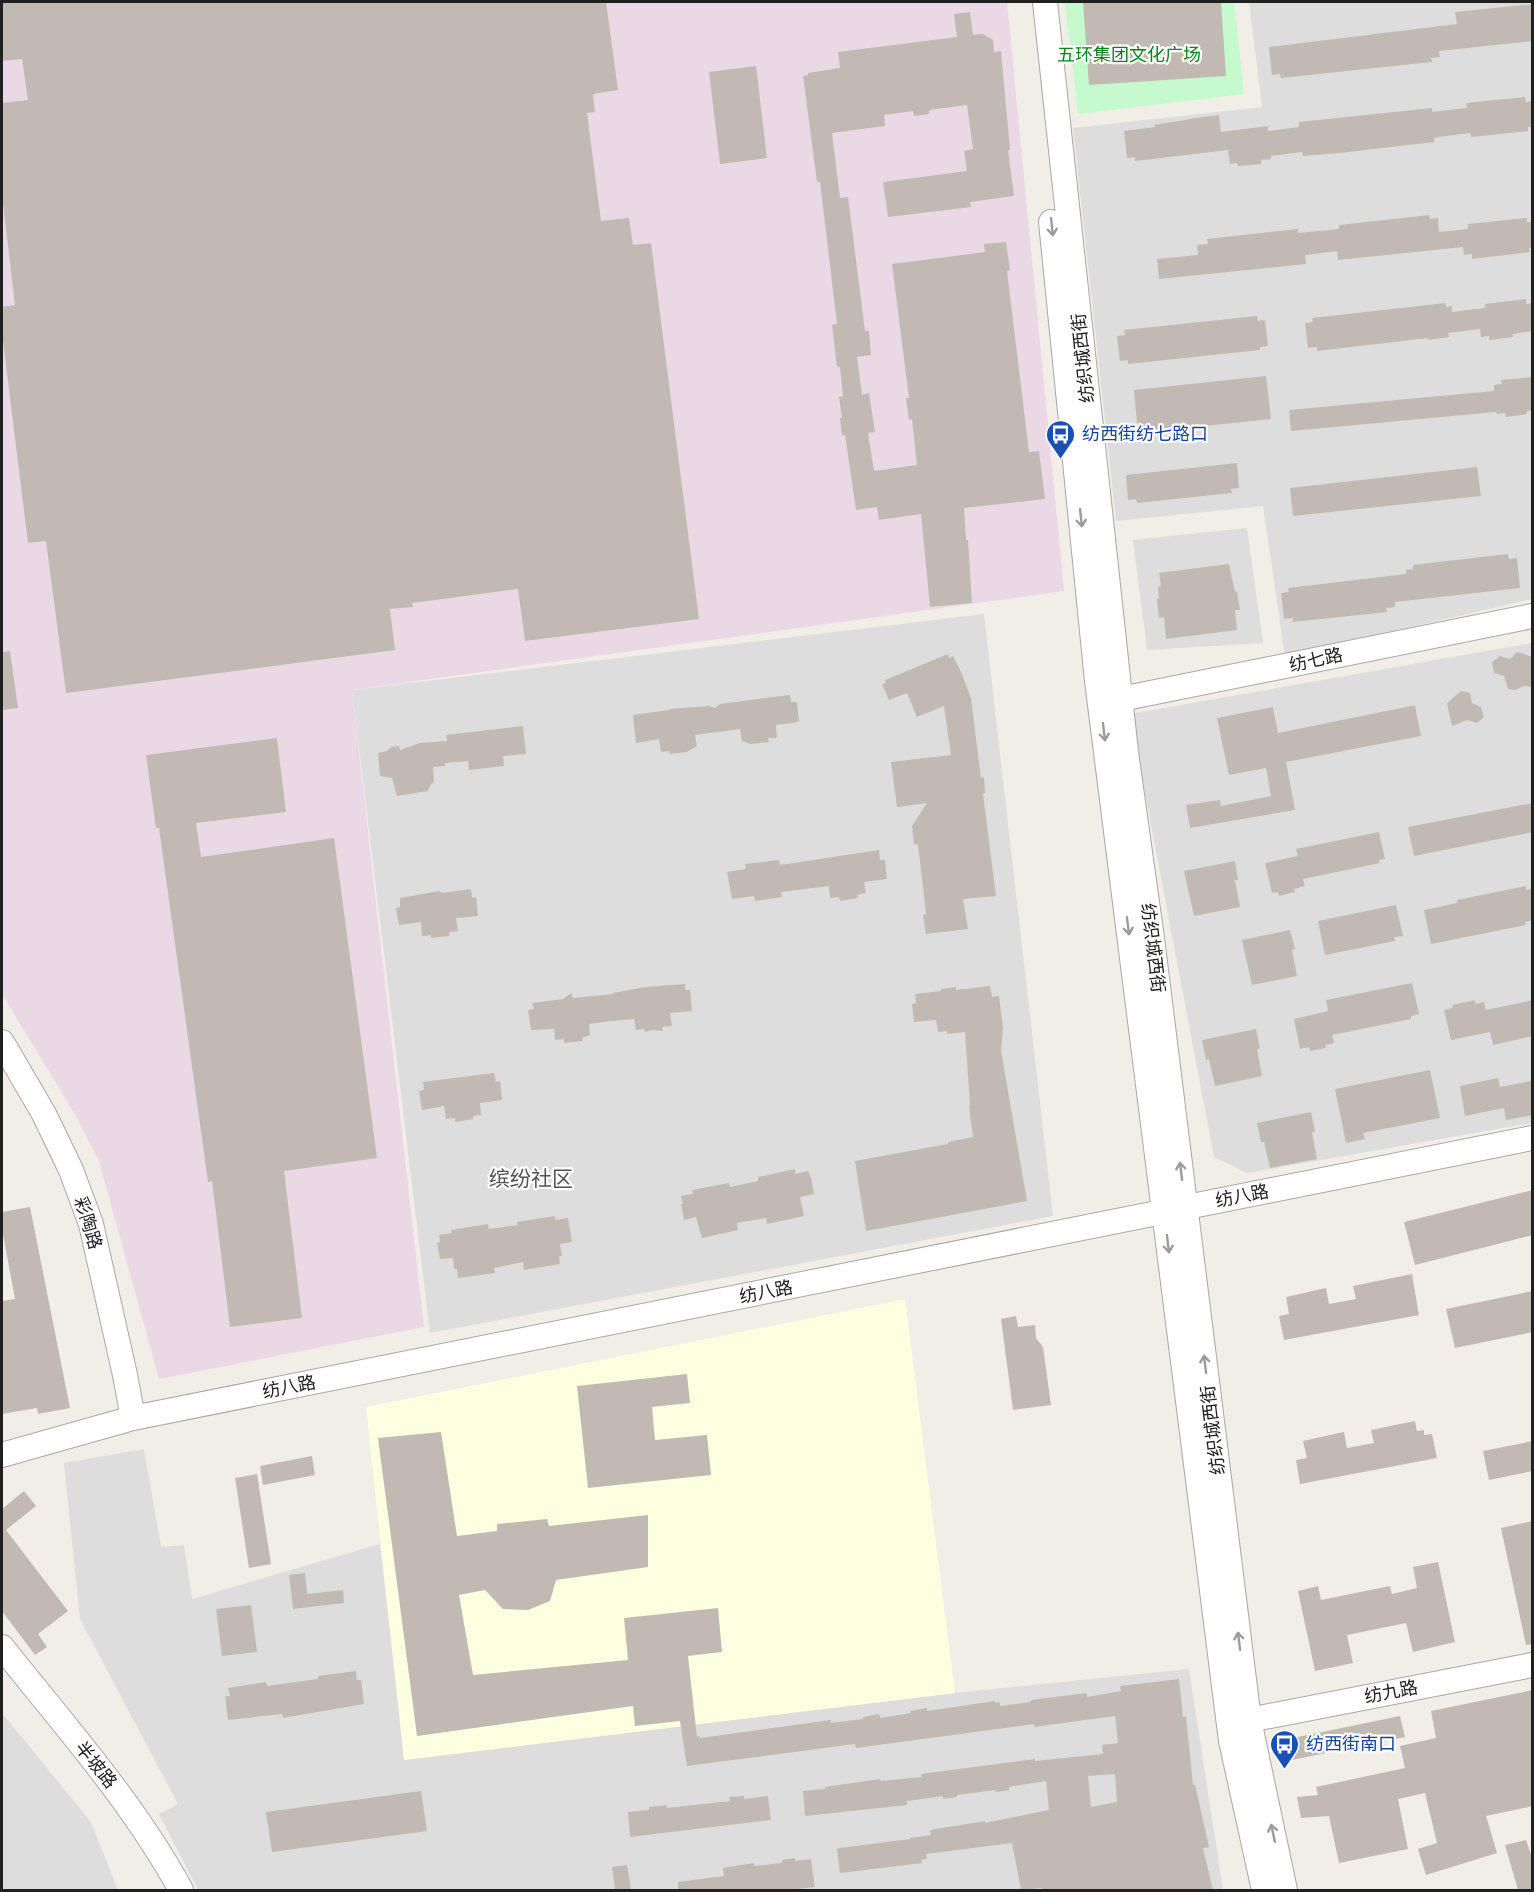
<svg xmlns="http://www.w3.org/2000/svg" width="1534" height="1892" font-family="Karla,'Noto Sans SC',sans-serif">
	<rect width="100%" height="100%" fill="#f1eee7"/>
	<path fill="#dedddd" d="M1249 2H1532V599L1285 656 1263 506 1116 521 1073 128 1262 107Z
		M1247 528 1263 643 1147 650 1133 540Z
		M984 614 1053 1216 430 1333 352 690Z
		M1532 643V1123L1247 1173 1214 1157 1130 714Z
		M144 1449 161 1547 184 1545 192 1599 380 1544 405 1760 955 1693 1189 1669 1223 1890H198L159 1814 178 1804 80 1619 64 1463Z
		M2 1713 91 1822 118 1890H2Z"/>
	<path fill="#ead9e5" d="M2 2H1007L1064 591 352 690 424 1327 159 1379 99 1161 74 1113 2 994Z"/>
	<path fill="#fdffe1" d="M905 1299 955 1693 404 1760 366 1407Z"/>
	<path fill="#c5facc" d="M1065 2H1234L1244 94 1078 114Z"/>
	<path fill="#c1bab3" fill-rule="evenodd" d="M2 2H606L618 90 593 94 595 112 587 113 601 221 629 218 633 245 651 243 699 619 525 641 518 589 412 603 413 607 390 609 395 650 66 693 46 541 28 543 2 333V307L15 305 2 195V103L28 100 22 59 2 61Z
		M1083 2H1221L1226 76 1089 85Z
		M1533 4V41L1439 51 1440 57 1431 58 1432 62 1281 78 1280 74 1272 75 1269 47 1457 24 1455 12Z
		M970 12 973 35 983 34 993 40 994 52 1001 51 1010 150H1008L1014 196 970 202 971 207 888 217 883 182 967 171 964 151 973 149 967 105 929 110V114L914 116 913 111 884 115 885 126 832 133 840 198 848 197 865 331H869L871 355 857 357 862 395 869 393 875 432 868 433 874 471 917 465 912 419 909 420 906 398H909L892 264 985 252 984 244 1006 242 1010 270 1007 271 1029 452 1039 451 1045 499 964 508 966 540H968L972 603 930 607 921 514 879 520 877 507 856 510 845 435H842L840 418H842L839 397 843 396 840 367H837L832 325 837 324 820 182H817L803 76 808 75V73L840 68 838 52 957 37 954 14Z
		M756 66 767 158 720 164 709 72Z
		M1525 97 1526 102 1533 101V127H1528V131L1471 137 1470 133 1439 137 1434 138V142L1340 153 1303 156 1302 152 1271 156V159L1261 160V164L1238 166 1237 163 1230 164 1228 150 1135 161V157L1127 158 1124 131 1155 127 1154 125 1203 117 1219 115 1221 132 1268 126V131L1299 127V122L1432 108V112L1467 108 1466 103Z
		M1429 215 1430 219 1438 218 1439 232 1468 229V224L1527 218V222H1533V248H1529L1530 252 1472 259V254L1464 255 1463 247 1338 260 1337 251 1305 255 1306 264 1159 279 1157 259 1198 255 1197 245 1208 244 1207 239 1298 229V233L1329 230 1339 229V225Z
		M1526 299V304L1533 303V331L1513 334V337L1489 340V336L1481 337 1480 329 1448 333 1449 337 1428 340V338L1317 351V347L1308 348 1305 323 1313 322 1312 318 1445 303 1446 307 1452 306V312L1485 308V304Z
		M1257 316 1258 321 1265 320 1268 346 1260 347V350L1128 364V360L1120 361 1117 336 1125 335 1124 330Z
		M1266 376 1271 419 1138 433 1134 390Z
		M1533 377V410L1527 411V414L1506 417 1505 413 1497 414 1496 412 1291 431 1289 410 1494 391V385L1502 384 1501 380Z
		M1237 463 1239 488 1231 489 1232 493 1137 503 1136 499 1128 500 1126 475Z
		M1477 467 1481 496 1293 516 1290 488Z
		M1508 554 1509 559 1517 558 1520 588 1395 602V607L1386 608 1387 612 1293 622V618L1284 619 1281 593 1289 592 1288 588 1406 574V570L1413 569V565Z
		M1229 564 1235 592 1237 591 1240 610H1235L1237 630 1166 639 1164 617 1159 618 1157 599H1159L1158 587 1161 586 1159 573Z
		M10 651 18 708 2 710V652Z
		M1517 652 1533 657V687L1524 686 1515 690 1508 689 1504 676 1494 673 1492 662 1500 656 1510 659Z
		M948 654 949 658 953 656 961 672 971 698 981 778 984 777 985 793 983 794 996 896 963 899 968 929 926 934 923 915 926 914 918 845 914 844 912 826 927 803 897 807 891 762 951 755 944 706 917 717 907 693 889 700 882 684 886 683 885 680Z
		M1461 691 1470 693 1472 703 1481 707 1484 717 1477 723 1467 720 1452 726 1447 703Z
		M790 695 791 702H797L799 722 776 725 777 738H768L769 742 751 744 742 741 740 729 695 735 697 746 687 752 670 754 669 751 661 752 659 739 636 743 633 715 669 710 670 709 708 706 715 708 720 704Z
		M1411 706H1415L1421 736 1286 762 1295 810 1190 828 1186 805 1220 800 1221 806 1271 796 1266 768 1229 775 1217 718 1273 707 1278 733Z
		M523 726 526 754 503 756 504 766 469 770 468 761 445 763V766L433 767 434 782 431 784 428 791 397 796 392 778 380 776 378 753 387 751 391 747 399 746 400 750 420 743 447 741 446 735Z
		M277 738 286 812 196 823 201 857 334 838 377 1158 284 1171 302 1318 230 1327 212 1181 208 1182 159 828H156L146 755Z
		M1533 803V832L1414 856 1408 827Z
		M1379 832 1385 859 1379 860 1380 863 1303 879 1305 886 1294 889 1295 892 1279 896 1278 892 1272 893 1265 863 1298 856 1296 849Z
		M879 850 880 860H885L887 879 864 882 866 893 857 895 858 898 840 901 839 897 830 898 829 886 781 892 782 897 755 901 754 896 732 899 727 872 746 869 745 864 779 860 780 865Z
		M1235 861 1238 880H1235L1240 907 1194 916 1184 871Z
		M1526 886V890L1533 889V920L1525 922 1526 925 1431 944 1424 910 1457 903V900Z
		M471 889 472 898 476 897 478 916 456 918 458 931 450 932 449 936 431 938V935L422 936 421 922 399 925 396 908 400 907V898L439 891 442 893Z
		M1396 905 1403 936 1394 937 1395 941 1325 955 1318 921Z
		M1290 930 1295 949 1292 950 1297 976 1252 985 1242 940Z
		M1412 983 1419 1014 1411 1016V1019L1332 1035 1334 1043 1325 1045 1326 1048 1310 1051 1309 1047 1300 1049 1294 1019 1328 1011 1326 1000Z
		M685 984V990H690L692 1011 670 1013 672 1026 662 1027 663 1031 653 1030 645 1032 644 1029 636 1030 634 1019 612 1021 589 1024 590 1035 582 1038 583 1041 564 1043V1039L555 1040 554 1029 531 1030 528 1010 534 1009 532 1003 563 999 571 993 573 998 613 994V993L646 987Z
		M990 986 992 997 999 996 1003 1027 1001 1051 1027 1201 866 1231 855 1161 948 1144V1142L973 1137 969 1107 970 1104 965 1032 947 1034V1031L938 1032 936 1020 914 1022 912 1004 916 1003 915 994 941 991V989L956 987V990Z
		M1475 1000V1004L1484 1002 1486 1010 1533 1000V1036L1493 1045 1490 1032 1451 1040 1444 1010 1453 1008 1452 1005Z
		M1256 1029 1260 1049H1257L1262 1076 1215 1086 1209 1059 1206 1060 1202 1040Z
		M1430 1070 1440 1118 1363 1133 1365 1139 1346 1143 1335 1089Z
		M494 1073 496 1082 500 1081 502 1100 480 1103 481 1115 473 1116V1119L455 1122V1118L446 1119 444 1106 422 1110 419 1091 424 1090 423 1082Z
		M1498 1078 1500 1087 1531 1081 1533 1115 1506 1120 1504 1108 1465 1116 1460 1086Z
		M1311 1112 1315 1132H1312L1317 1159 1270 1168 1264 1142H1261L1257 1123Z
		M795 1169V1174L808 1171 811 1178 814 1194 800 1197 804 1216 767 1224 766 1218 737 1223 738 1230 702 1238 696 1217 684 1220 681 1204H683L681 1196 693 1194 692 1190 729 1183 730 1187 758 1181V1177Z
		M1533 1190V1235L1415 1265 1404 1222Z
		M30 1207 70 1408 38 1414 37 1408 2 1414V1301L15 1299 2 1229V1212Z
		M555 1216V1220L568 1218 572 1242 560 1244 562 1256H559L560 1264 524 1270 523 1262 494 1268 495 1273 458 1278 457 1269H454L453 1258 440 1259 437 1243 440 1242 439 1235 452 1233 451 1230 488 1224 489 1229 518 1225 517 1222Z
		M1412 1274 1419 1315 1284 1340 1279 1316 1289 1314 1286 1297 1326 1288 1329 1304 1356 1299 1353 1286Z
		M1533 1291V1332L1455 1348 1446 1309Z
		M1016 1316 1018 1327 1035 1325 1036 1338 1043 1347 1051 1405 1013 1410 1001 1319Z
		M687 1374 690 1403 652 1407 655 1440 707 1435 711 1475 588 1488 577 1386Z
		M1415 1421 1417 1431 1424 1430V1435L1432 1434 1437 1458 1300 1484 1296 1460 1307 1458 1303 1441 1344 1432 1347 1448 1374 1443 1371 1430Z
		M441 1432 457 1536 497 1531V1524L547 1519 549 1526 648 1515V1567L556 1580 550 1601 528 1610 503 1609 485 1590 459 1595 473 1675 628 1660 624 1618 718 1608 722 1652 688 1656 697 1737 700 1736V1738L831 1720V1723L863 1719V1717L879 1714 880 1718 911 1713 910 1711 927 1708V1711L995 1701V1703L1000 1702V1706L1031 1702V1700L1087 1693V1697L1121 1691 1120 1686 1179 1679 1183 1717 1186 1716 1193 1785 1195 1784 1209 1847 1203 1848 1213 1890H1042V1888L1021 1890 1012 1843 926 1854 927 1859 921 1860 922 1863 840 1873 837 1849 840 1848 910 1839V1838L931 1835 930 1830 985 1821V1823L1049 1810 1046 1781 1009 1787V1790L996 1792 995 1790 957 1795V1797L943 1799V1796L907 1801V1805L805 1816 803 1791 825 1789V1787L880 1779 881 1781 922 1777 921 1774 1035 1759V1761L1103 1754 1102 1745 1118 1743 1115 1716 1034 1727V1724L856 1748 855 1744 687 1766 680 1721 635 1726 633 1706 417 1736 378 1438ZM1115 1774 1117 1802 1091 1807 1088 1776Z
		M1533 1441V1471L1489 1480 1483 1451Z
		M312 1456 315 1475 263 1485 260 1466Z
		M257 1474 271 1564 249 1568 235 1478Z
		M24 1491 36 1506 6 1530 68 1611 38 1634 47 1647 35 1655 2 1611V1509Z
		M1533 1521V1644L1526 1645 1501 1528Z
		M1438 1562 1455 1642 1413 1652 1406 1623 1347 1635 1353 1663 1315 1671 1298 1591 1318 1586 1321 1600 1390 1586 1392 1594 1417 1588 1413 1567Z
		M305 1573 307 1594 343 1590 344 1603 293 1609 289 1575Z
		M251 1605 257 1652 222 1656 216 1609Z
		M356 1671 357 1680H361L364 1704 283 1718 282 1714 228 1720 225 1696H230L228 1688 266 1682 267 1686 318 1679V1676Z
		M1533 1690V1806L1486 1816 1497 1853 1426 1875 1418 1849 1437 1843 1425 1793 1398 1799 1408 1849 1339 1863 1329 1816 1301 1818 1297 1797 1318 1795 1316 1787 1405 1768 1400 1746 1436 1738 1431 1711Z
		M1400 1716 1405 1737 1292 1760 1288 1739Z
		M421 1791 427 1831 272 1852 266 1812Z
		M744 1796V1799L768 1796 771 1820 630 1837 628 1812 649 1810V1807L667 1805V1808L730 1801 729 1797Z
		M1526 1840 1533 1860V1890H1518L1505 1845Z
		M795 1858V1861L811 1859 815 1887 798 1889V1890H678V1882L724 1876 723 1868 754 1863V1866L782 1863V1860Z
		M627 1865 631 1890H615L612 1867Z"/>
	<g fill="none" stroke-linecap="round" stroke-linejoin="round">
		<defs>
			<path id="minor" d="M1045 2 1126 752 1152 938 1249 1720 1285 1890
				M1051 222 1097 681 1231 1741 1264 1890
				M1106 702 1532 616
				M2 1042 44 1114 71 1170 91 1224 125 1375 133 1418
				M2 1455 133 1418 1532 1138
				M2 1647C64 1725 133 1802 181 1890
				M1249 1720 1532 1665"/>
		</defs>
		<use href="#minor" stroke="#a7a7a7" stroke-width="26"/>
		<use href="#minor" stroke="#fff" stroke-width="24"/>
	</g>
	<defs><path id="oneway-shaft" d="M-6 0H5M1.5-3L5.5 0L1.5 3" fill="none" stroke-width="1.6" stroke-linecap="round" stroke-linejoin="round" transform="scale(1.5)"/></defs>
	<g stroke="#9b9b9b">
		<use href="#oneway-shaft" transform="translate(1052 227) rotate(84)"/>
		<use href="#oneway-shaft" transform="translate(1081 518) rotate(84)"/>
		<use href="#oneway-shaft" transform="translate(1104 732) rotate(83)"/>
		<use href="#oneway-shaft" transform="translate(1128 926) rotate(83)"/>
		<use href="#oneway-shaft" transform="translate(1181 1171) rotate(-97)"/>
		<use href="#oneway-shaft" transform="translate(1168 1244) rotate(83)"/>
		<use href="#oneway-shaft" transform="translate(1205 1364) rotate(-97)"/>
		<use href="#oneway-shaft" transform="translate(1239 1641) rotate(-97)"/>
		<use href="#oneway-shaft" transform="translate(1273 1833) rotate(-102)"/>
	</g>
	<defs>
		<symbol id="bus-pin" viewBox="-11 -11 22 30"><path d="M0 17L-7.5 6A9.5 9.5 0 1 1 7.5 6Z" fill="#1a4fb4" stroke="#fff"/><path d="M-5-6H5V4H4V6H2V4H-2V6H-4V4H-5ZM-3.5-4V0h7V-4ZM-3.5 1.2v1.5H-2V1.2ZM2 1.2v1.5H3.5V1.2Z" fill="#fff"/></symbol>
	</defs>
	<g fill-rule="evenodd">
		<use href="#bus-pin" x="1044" y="418" width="33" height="45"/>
		<use href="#bus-pin" x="1268" y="1728" width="33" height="45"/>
	</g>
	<g text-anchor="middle" stroke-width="4.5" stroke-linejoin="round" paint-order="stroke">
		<g font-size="18" fill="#0c801d" stroke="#fff">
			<text x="1129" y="61">五环集团文化广场</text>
		</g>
		<g font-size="18" fill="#202020" stroke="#fff">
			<text transform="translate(1083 358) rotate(-96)" y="6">纺织城西街</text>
			<text transform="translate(1316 660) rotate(-12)" y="6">纺七路</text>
			<text transform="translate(1153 948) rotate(83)" y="6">纺织城西街</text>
			<text transform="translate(1242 1196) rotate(-11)" y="6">纺八路</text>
			<text transform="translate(88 1223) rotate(73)" y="6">彩陶路</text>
			<text transform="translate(766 1292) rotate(-11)" y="6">纺八路</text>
			<text transform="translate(289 1387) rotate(-11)" y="6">纺八路</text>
			<text transform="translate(1213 1430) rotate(-97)" y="6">纺织城西街</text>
			<text transform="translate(1391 1692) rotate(-11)" y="6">纺九路</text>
			<text transform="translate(96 1765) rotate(51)" y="6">半坡路</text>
		</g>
		<g font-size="18" fill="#164399" stroke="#fff" text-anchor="start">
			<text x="1082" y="440">纺西街纺七路口</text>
			<text x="1306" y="1750">纺西街南口</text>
		</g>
		<g font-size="21" fill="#535353" stroke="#fff">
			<text x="531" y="1186">缤纷社区</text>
		</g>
	</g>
	<rect width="1534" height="1892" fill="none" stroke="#202020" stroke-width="6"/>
</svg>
